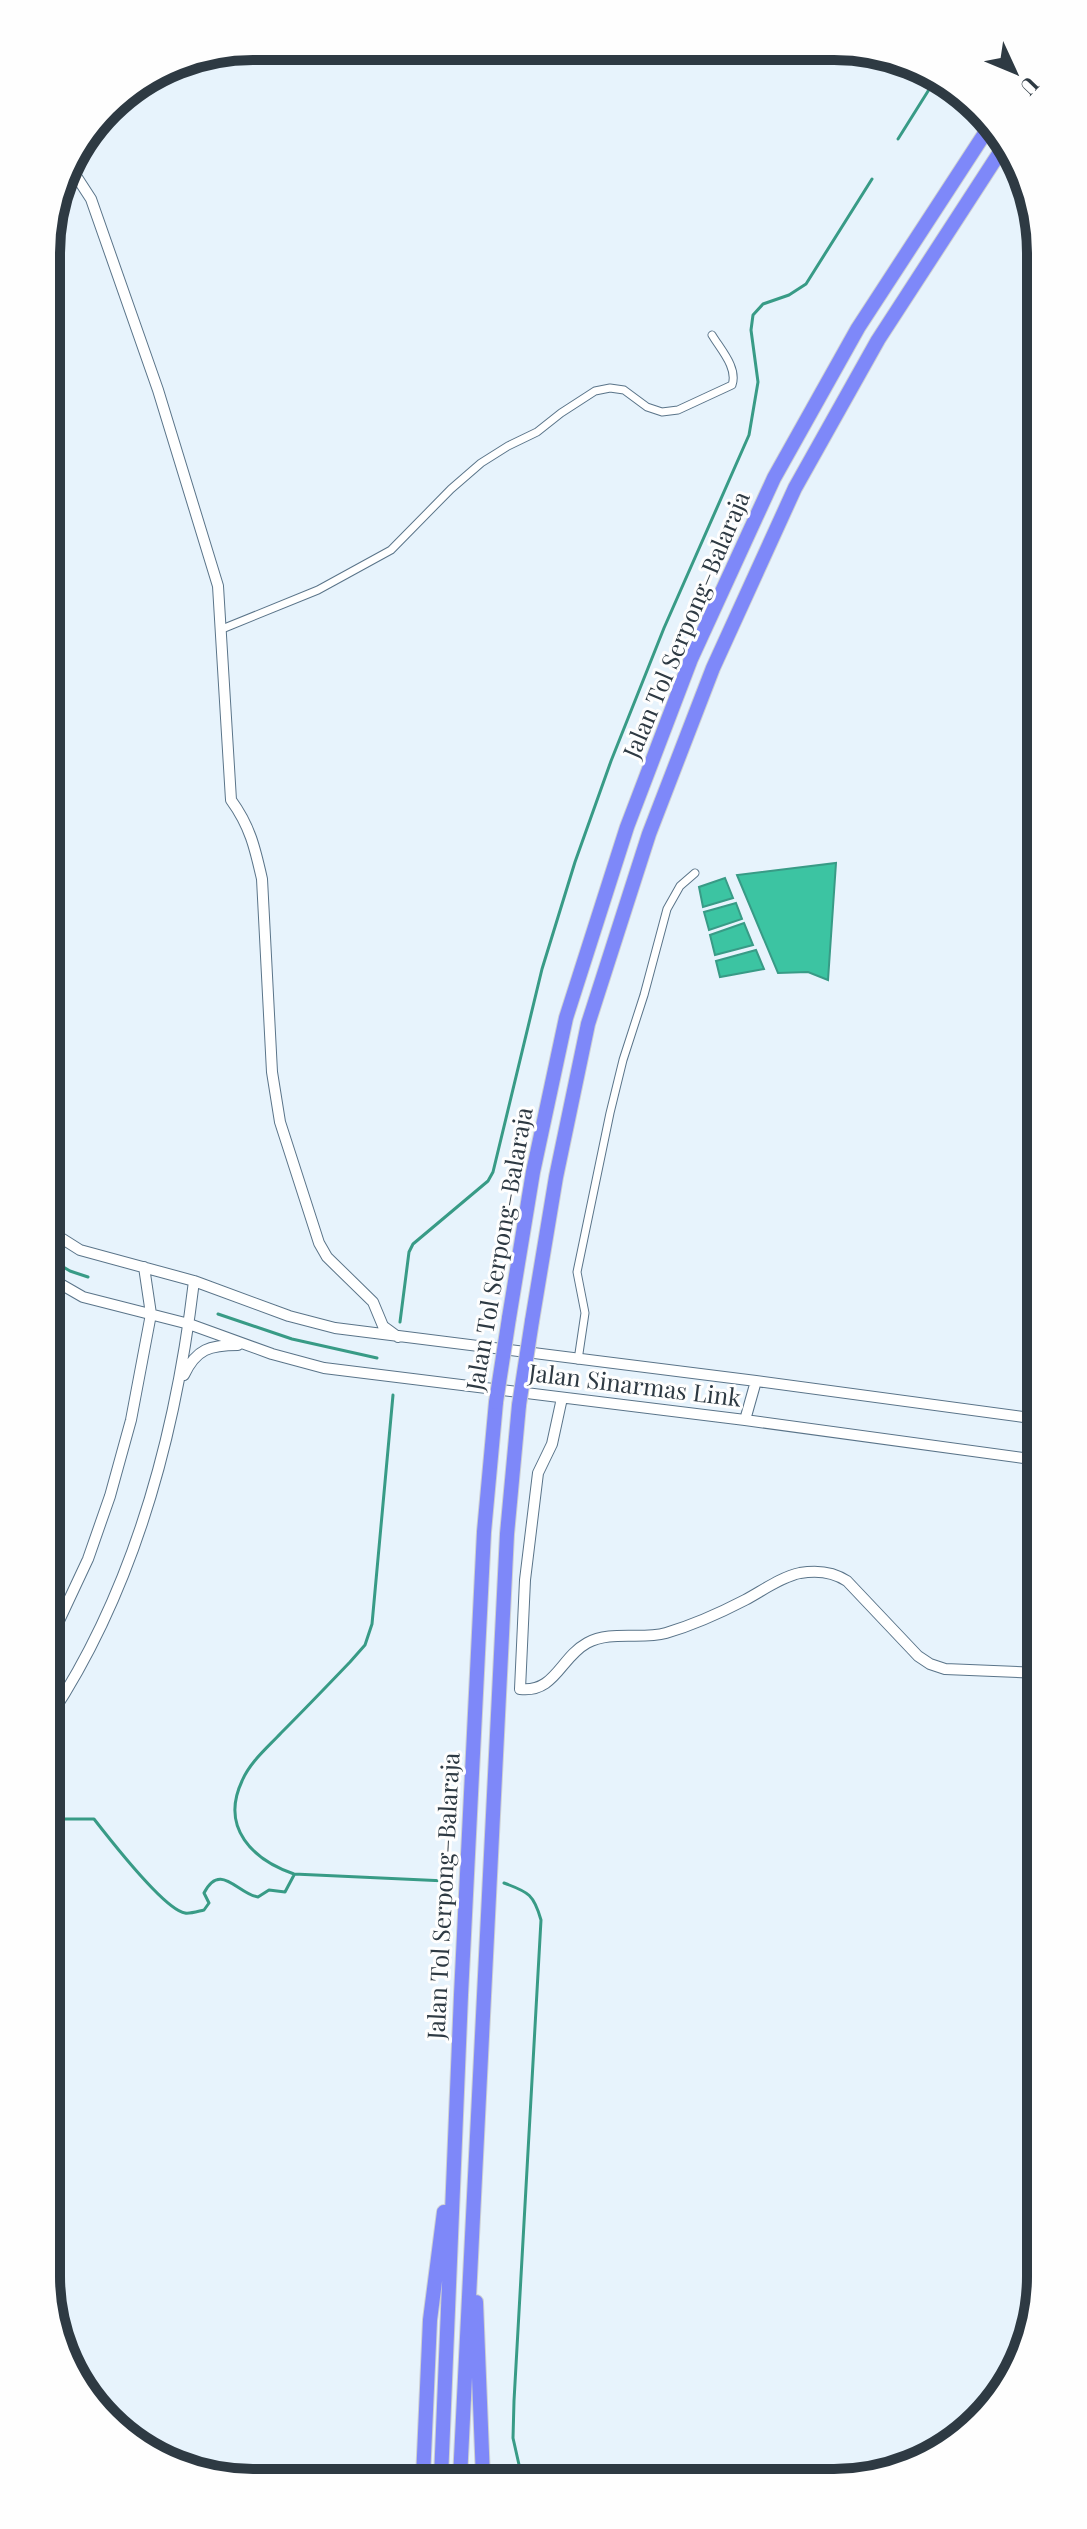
<svg xmlns="http://www.w3.org/2000/svg" width="1087" height="2529" font-family="'Playfair Display',serif">
	<rect width="100%" height="100%" fill="#e7f3fc"/>
	<path fill="#3cc4a2" stroke="#389b86" stroke-width="2" d="M836 863 828 980 808 972 778 973 737 875Z
		M725 878 733 898 703 907 699 887Z
		M736 903 742 919 709 930 704 912Z
		M744 923 753 945 715 955 710 935Z
		M756 950 764 969 720 977 716 961Z"/>
	<g fill="none" stroke-linecap="round" stroke-linejoin="round">
		<path stroke="#389b86" stroke-width="3" d="M898 139 935 80
			M50 1259 70 1271 88 1277
			M218 1314 292 1339 377 1358
			M400 1322 409 1252 413 1244 488 1181 493 1172 542 969 575 862 611 761 664 628 749 435 758 382 751 330 753 315 763 304 789 295 806 284 872 179
			M393 1395 372 1624 365 1645 350 1662C327 1686 304 1710 281 1733 267 1748 250 1762 242 1781 220 1828 253 1860 294 1874L446 1881
			M51 1819H94C108 1837 165 1910 185 1913 190 1914 199 1911 204 1910L209 1903 204 1893C220 1861 238 1894 258 1897L269 1890 285 1892 294 1875
			M504 1883C529 1892 534 1895 541 1920L514 2401 513 2438 522 2478"/>
		<defs>
			<path id="street" d="M222 629 318 590 391 550 451 489 481 463 508 446 537 432 561 413 595 391 610 388 624 390 647 407 662 412 678 410 732 385C738 368 721 350 712 335
				M578 1360 585 1313 577 1272 610 1113 623 1060 644 995 667 909 680 886 695 873"/>
			<path id="secondary" d="M67 162 91 199 158 390 218 586 231 800C250 826 255 848 262 879L272 1072 280 1122 319 1243 327 1257 373 1302 383 1326 398 1337
				M50 1231 80 1250 194 1281 289 1316 335 1328 756 1381 1038 1419
				M50 1278 83 1297 189 1324 272 1354 324 1368 745 1420 1038 1460
				M184 1375C196 1349 210 1345 238 1345
				M562 1398 552 1444 538 1473 525 1580 520 1689C555 1693 560 1658 587 1643 611 1630 641 1640 666 1633 693 1625 720 1613 745 1600 762 1591 781 1577 800 1573 817 1570 832 1571 847 1581L918 1656 930 1664 945 1669 1039 1673
				M745 1420 756 1381
				M51 1638 88 1559 110 1496 131 1420 151 1314 144 1267
				M51 1715C136 1586 176 1433 194 1281"/>
			<path id="highway" d="M509 1318 533 1172 566 1018 627 827 691 659 774 478 858 328 989 127
				M532 1321 556 1177 588 1024 649 834 713 668 795 488 878 340 1002 149
				M476 2302 483 2478
				M423 2478 430 2320 444 2212
				M441 2478 461 1995 484 1532 496 1402
				M460 2478 507 1534 519 1405"/>
		</defs>
		<use href="#street" stroke="#5a7489" stroke-width="9"/>
		<use href="#secondary" stroke="#5a7489" stroke-width="12"/>
		<use href="#highway" stroke="#cdd0d2" stroke-width="16"/>
		<use href="#street" stroke="#fff" stroke-width="7"/>
		<use href="#secondary" stroke="#fff" stroke-width="10"/>
		<use href="#highway" stroke="#7e88f9" stroke-width="14"/>
		<defs>
			<path id="highway-bridge" d="M496 1402 509 1318
				M519 1405 532 1321"/>
		</defs>
		<use href="#highway-bridge" stroke="#cdd0d2" stroke-width="16" stroke-linecap="butt"/>
		<use href="#highway-bridge" stroke="#7e88f9" stroke-width="14"/>
	</g>
	<g text-anchor="middle" stroke-width="6" stroke-linejoin="round" paint-order="stroke">
		<g font-size="24" fill="#2e3a43" stroke="#fefefe">
			<text transform="translate(687 625) rotate(-67)" y="8">Jalan Tol Serpong–Balaraja</text>
			<text transform="translate(500 1249) rotate(-80)" y="8">Jalan Tol Serpong–Balaraja</text>
			<text transform="translate(635 1386) rotate(7)" y="8">Jalan Sinarmas Link</text>
			<text transform="translate(444 1896) rotate(-87)" y="8">Jalan Tol Serpong–Balaraja</text>
		</g>
	</g>
	<path d="M0 0H1087V2529H0ZM253 60H834A193 193 0 0 1 1027 253V2276A193 193 0 0 1 834 2469H253A193 193 0 0 1 60 2276V253A193 193 0 0 1 253 60Z" fill="#fefefe" fill-rule="evenodd"/>
	<path fill="none" stroke="#2e3a43" stroke-width="10" d="M253 60H834A193 193 0 0 1 1027 253V2276A193 193 0 0 1 834 2469H253A193 193 0 0 1 60 2276V253A193 193 0 0 1 253 60Z"/>
	<g transform="translate(1015 72) rotate(134)" stroke="#fefefe" stroke-width="6" paint-order="stroke">
	<path d="M0-6L14 30L0 20L-14 30Z" fill="#2e3a43"/>
	<text y="-12" font-size="22" font-weight="bold" text-anchor="middle" fill="#2e3a43">U</text>
	</g>
</svg>
